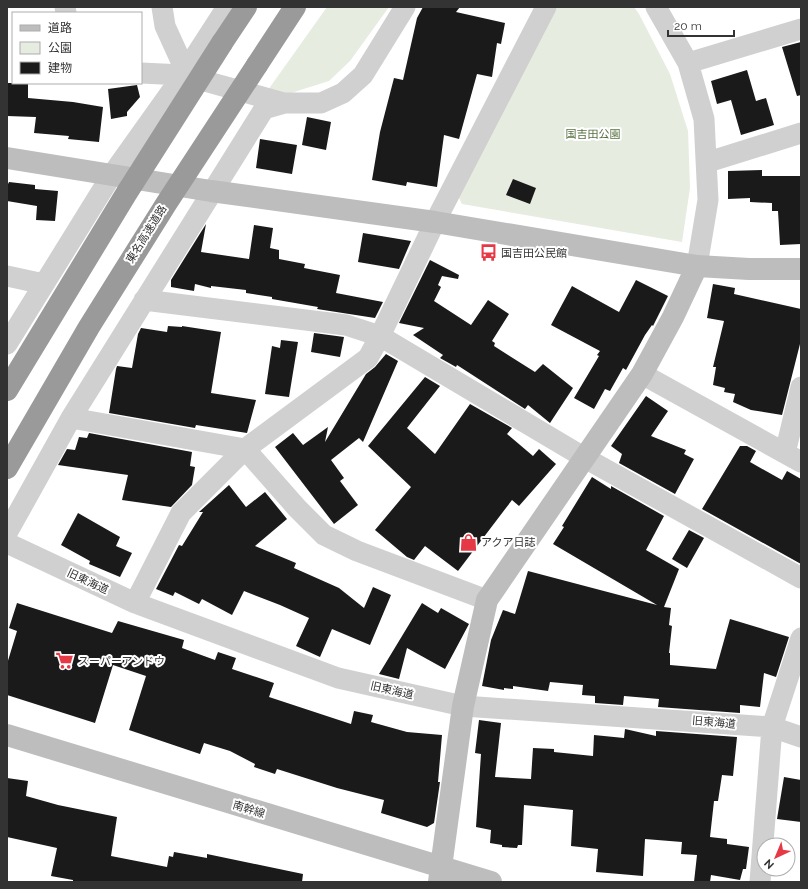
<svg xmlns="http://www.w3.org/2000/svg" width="808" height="889" font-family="Raleway,'Noto Sans JP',sans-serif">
	<rect width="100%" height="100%" fill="#fff"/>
	<path fill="#e6ecdf" d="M327 7H389L350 61 329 81 278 97 268 90Z
		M557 7H634L639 14 670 74 688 131 690 188 682 242 462 204 458 196Z"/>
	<path fill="#1a1a1a" d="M423 7H460L456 12 505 23 501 44 497 43 492 77 477 74 459 139 444 135 437 187 407 182 406 186 372 180 380 132 394 78 403 80 417 18Z
		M801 42V95L797 96 782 47Z
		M747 70 756 101 766 98 774 125 741 135 731 100 717 104 711 81Z
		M7 83H28V98L73 102 103 107 99 142 68 139 69 136 34 133 36 117 7 116Z
		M137 85 140 97 127 112V116L111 119 108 89Z
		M307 117 331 122 326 150 302 145Z
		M260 139 297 145 292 174 256 168Z
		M762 170V176H801V244L780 245 778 211H772V203L750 202V198L728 199V171Z
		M513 179 536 188 530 204 506 195Z
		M9 182 35 185V189L58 191 55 221 36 220 37 206 7 201V186Z
		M206 224 201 252 249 259 254 225 273 228 270 248 279 250V259L305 264 304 268 340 275 336 293 383 302 375 318 317 309 318 307 272 299V297L246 293V290L211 286V288L195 284 194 291 171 287V280Z
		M363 233 411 241 399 269 358 262Z
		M430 260 459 275 458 279 442 276 438 285 441 287 434 301 471 325 488 300 509 314 492 341 495 343 494 346 535 372 543 364 573 388 550 423 528 405 525 409 457 365 456 367 440 358 443 355 413 335 424 328 399 323Z
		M636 280 668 296 653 326 652 325 645 335 626 370 623 368 610 391 605 389 594 409 574 398 599 356 597 355 600 351 551 325 572 286 619 312Z
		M713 284 735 288 734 294 801 309V340L782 415 751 410 733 402 735 394 724 392 725 388 713 385 716 367H713L724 321 707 318Z
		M168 326 182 327V326L221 332 211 393 256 400 247 433 196 425 195 428 109 413 116 369 117 366 132 368 138 334 141 328 167 332Z
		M314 333 344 337 340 357 311 352Z
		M281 340 298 342 289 397 265 394 272 346 280 348Z
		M386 354 398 361 363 442 359 438 331 460 344 478 340 481 358 505 334 524 275 447 293 433 303 445 328 427 325 442 366 374 375 367Z
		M425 377 440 386 407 428 435 454 470 404 512 428 507 434 533 456 539 449 556 464 519 506 512 500 458 571 425 546 414 560 407 557 375 530 411 487 368 446Z
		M646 396 668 411 651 436 686 450 684 454 694 459 675 494 619 463 622 454 611 446Z
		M89 433 192 452 190 466 195 467 192 485 171 507 122 500 128 475 58 465 67 449 75 450 79 437 87 438Z
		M740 446H747L756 451 750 462 782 480 787 471 801 479V564L702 509Z
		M592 477 611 489V486L664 516 646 550 679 569 664 607 671 608 669 625 672 626 669 653H670V665L716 669 730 619 789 637 776 677 764 673 760 707 740 705V713L658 707 659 699 624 696 623 705 595 703V696L582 695 583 685 550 682 548 691 513 686V689L504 688V690L482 686 491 640 503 610 515 614 528 571 657 605 553 544 564 527 562 526Z
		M229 485 246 507 265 492 287 519 255 546 296 563 294 568 339 588 364 608 373 587 391 595 370 645 332 629 320 657 296 646 309 618 280 605 244 591 232 615 202 599 199 604 175 592 173 596 156 589 179 545 182 546 203 512H199Z
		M78 513 120 537 116 546 132 553 120 577 89 564 90 561 61 545Z
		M689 530 704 538 687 568 672 559Z
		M17 603 112 633 118 621 184 640 182 648 215 660 218 652 236 658 232 669 274 683 269 697 351 724 354 711 373 715 371 722 407 732 442 735 438 782H440L434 823 427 827 381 813 384 800 337 788 277 769 275 774 254 767 255 764 230 751 204 743 200 754 129 730 146 676 113 665 95 723 7 695V664L17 631 9 628Z
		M422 603 438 613 441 608 469 624 445 669 407 648 399 679 379 674Z
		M479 720 501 723 495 777 531 779 533 748 554 749V752L593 756 594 735 624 738 625 729 656 736V731L737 737 733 776 722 775 718 801H714L710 837 727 839V844L749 847 746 869H743L740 880 711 875 710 882H694L697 855 681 854 682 842 645 839 643 876 596 872 598 849 571 846 573 810 524 805 522 845H518L517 848 502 847V845L490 843 491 830 476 827 481 754 475 753Z
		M784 777 801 780V822L777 819Z
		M7 778 28 781 26 796 58 805 117 817 111 856 167 867 169 856 173 857 174 852 207 858V854L303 874 302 882H73V880L51 876 57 848 7 837Z"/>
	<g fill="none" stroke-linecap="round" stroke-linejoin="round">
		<path stroke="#d0d0d0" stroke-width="21" d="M65 7 66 13
			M162 7 165 26 185 70
			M656 7 688 63 704 119 708 200 697 266
			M688 63 801 29
			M141 73 183 75 284 103
			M708 162 801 133
			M7 276 44 284
			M144 300 346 325 380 336 585 458 801 578
			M7 344 111 176 183 75 227 7
			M642 374 801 462
			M71 418 245 449 297 508 324 535 357 551 487 600
			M785 453 801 387
			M7 533 71 418 264 109 285 103H321L343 93 363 75 405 7
			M7 543 135 603 338 678 463 706 772 727 801 737
			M135 603 181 513 245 449 368 358 380 336 435 222 546 7
			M760 882 772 727 801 638"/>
		<path stroke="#bdbdbd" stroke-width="22" d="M7 158 211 191 435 222 697 266 749 269H801
			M7 735 491 882
			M439 882 463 706 487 600 642 374 673 317 697 266"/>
		<path stroke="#9a9a9a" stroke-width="22" d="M222 43 246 7
			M257 65 295 7"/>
		<path stroke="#9a9a9a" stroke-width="22" d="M7 390 126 194 222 43
			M7 468 89 327 166 204 257 65"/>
	</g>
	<defs>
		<symbol id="bus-bare" viewBox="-9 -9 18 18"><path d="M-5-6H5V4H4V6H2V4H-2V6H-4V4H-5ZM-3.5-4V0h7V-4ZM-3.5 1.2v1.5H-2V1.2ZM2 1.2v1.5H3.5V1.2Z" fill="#e63946" stroke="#fff" stroke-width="2.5" paint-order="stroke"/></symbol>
		<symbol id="shop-bare" viewBox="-9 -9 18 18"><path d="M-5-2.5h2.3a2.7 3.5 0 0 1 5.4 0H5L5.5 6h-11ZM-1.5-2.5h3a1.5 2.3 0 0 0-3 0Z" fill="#e63946" stroke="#fff" stroke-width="2.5" paint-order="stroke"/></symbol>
		<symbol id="supermarket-bare" viewBox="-9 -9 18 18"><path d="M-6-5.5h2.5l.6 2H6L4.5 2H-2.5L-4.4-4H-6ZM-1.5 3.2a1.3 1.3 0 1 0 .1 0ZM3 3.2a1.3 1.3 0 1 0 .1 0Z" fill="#e63946" stroke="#fff" stroke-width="2.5" paint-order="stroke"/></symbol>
	</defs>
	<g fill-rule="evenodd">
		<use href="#bus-bare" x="476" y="240" width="25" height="25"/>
		<use href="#shop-bare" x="456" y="530" width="25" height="25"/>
		<use href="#supermarket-bare" x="52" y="648" width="25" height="25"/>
	</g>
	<g text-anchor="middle" stroke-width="4" stroke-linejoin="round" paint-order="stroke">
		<g font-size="11" fill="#56703f" stroke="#fff">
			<text x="593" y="138">国吉田公園</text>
		</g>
		<g font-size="11" fill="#333" stroke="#fff">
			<text transform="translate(146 234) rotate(-58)" y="4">東名高速道路</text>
			<text transform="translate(88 581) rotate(25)" y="4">旧東海道</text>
			<text transform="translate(392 690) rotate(13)" y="4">旧東海道</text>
			<text transform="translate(714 722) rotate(5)" y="4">旧東海道</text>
			<text transform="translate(249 809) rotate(17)" y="4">南幹線</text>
		</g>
		<g font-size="11" fill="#333" stroke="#fff" text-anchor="start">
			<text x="501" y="257">国吉田公民館</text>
			<text x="481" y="546">アクア日誌</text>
			<text x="78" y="665">スーパーアンドウ</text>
		</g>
	</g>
	<rect width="808" height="889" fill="none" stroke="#333333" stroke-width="16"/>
	<rect x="12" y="12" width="130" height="72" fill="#ffffff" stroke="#adadad"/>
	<rect x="20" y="25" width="20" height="6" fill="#bdbdbd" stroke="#adadad"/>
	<text x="48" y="32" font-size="12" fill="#333333">道路</text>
	<rect x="20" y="42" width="20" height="12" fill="#e6ecdf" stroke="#adadad"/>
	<text x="48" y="52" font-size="12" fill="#333333">公園</text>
	<rect x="20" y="62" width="20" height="12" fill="#1a1a1a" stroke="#adadad"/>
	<text x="48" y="72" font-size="12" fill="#333333">建物</text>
	<g transform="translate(776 857) rotate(224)"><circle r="19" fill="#ffffff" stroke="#adadad"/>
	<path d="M0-3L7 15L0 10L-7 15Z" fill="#e63946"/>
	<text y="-6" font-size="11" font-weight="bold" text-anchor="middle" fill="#333333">N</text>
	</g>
	<path d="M668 30v6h66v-6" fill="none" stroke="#333333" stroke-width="2"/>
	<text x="674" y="30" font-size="12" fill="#333333" stroke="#ffffff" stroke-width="3" paint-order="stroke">20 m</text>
</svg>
